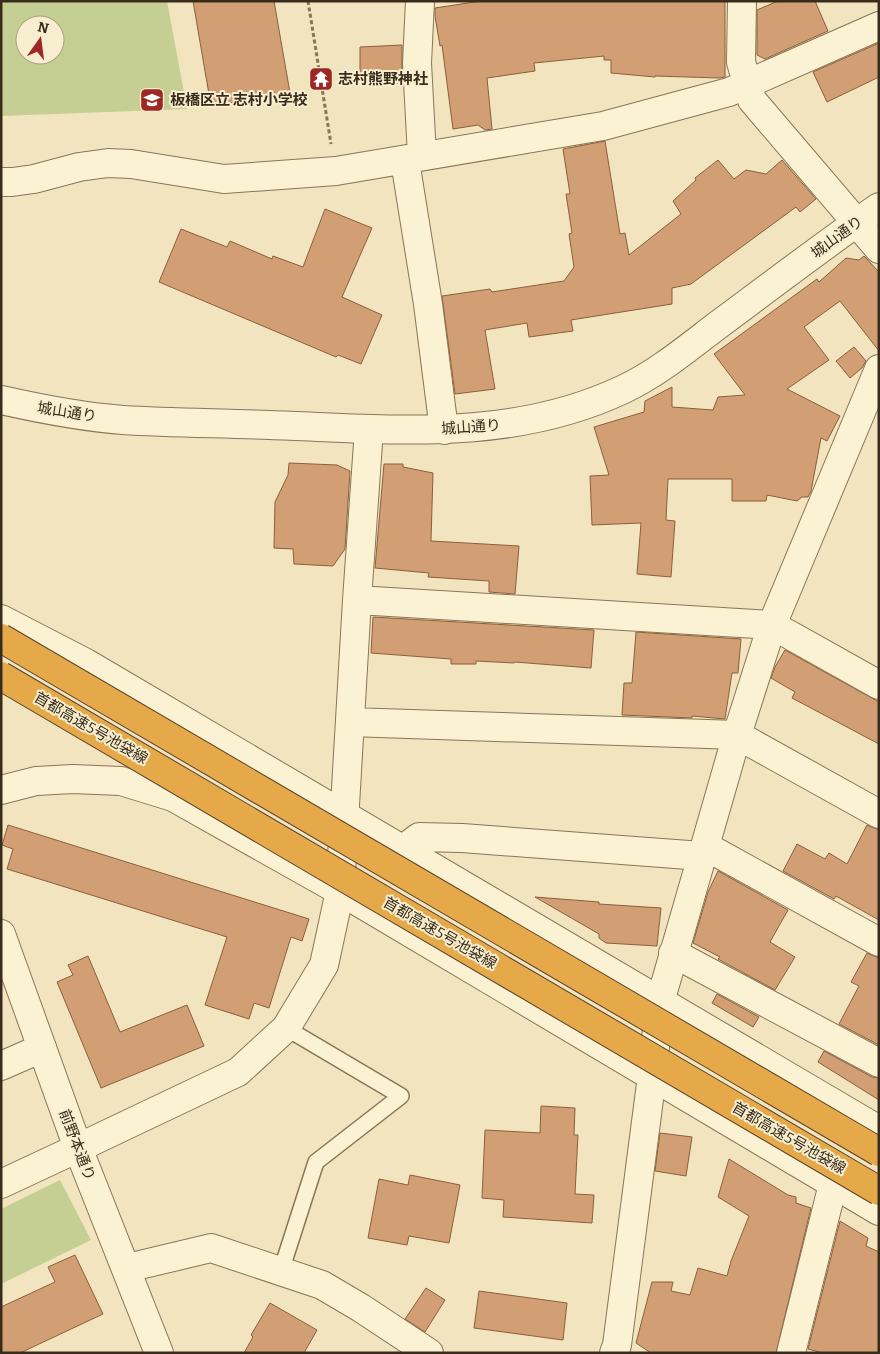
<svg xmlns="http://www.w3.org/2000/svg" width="880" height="1354" font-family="Bitter,'Noto Sans JP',serif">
	<rect width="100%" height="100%" fill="#f1e4bf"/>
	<path fill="#c5cf93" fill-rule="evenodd" d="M1 1H167L187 109 1 116ZM25 25H55V55H25Z
		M60 1180 91 1240 1 1284V1209Z"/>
	<path fill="#d19f73" stroke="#8b5f3b" d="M193 1H274L290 93 211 106Z
		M481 1H725V77L720 78 655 76V77L611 73V60H604V56L534 63 535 71 487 78 492 129 485 130 478 125 453 129 442 45 440 46 435 16V8Z
		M778 1H815L828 31 765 59 757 55V10Z
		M879 43V77L827 102 813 72Z
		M402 45V83H360V47Z
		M605 141 620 234 625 233 629 255 681 214 673 201 696 180 695 178 718 160 734 179 746 170 766 174 782 160 816 199 800 212 796 207 691 284 672 288V304L571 320 573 331 529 337 527 323 485 330 495 389 455 394 442 296 490 289 492 292 564 281 574 267 569 234 572 233 566 194H570L563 149Z
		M325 209 372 228 342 297 382 315 361 364 338 355 336 357 159 282 181 229 227 247 230 241 272 259 273 256 303 267Z
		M864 256 879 272V351L840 301 804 327 829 360 787 389 840 416 827 441 821 438 811 491 808 497H802L797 501 767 495 766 501H732V479H668L666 520 675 521 671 577 637 574 641 523 592 525 590 476 609 475 594 427 644 412 645 401 672 387V407L713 410 718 397 745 395 714 354 817 279 819 282 846 258 859 260Z
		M854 347 866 361 862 368 850 378 836 361Z
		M289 463 337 465 350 471 345 549 333 566 294 564 293 549 274 548 275 502 288 475Z
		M384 464H403V467L433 473 431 541 519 546 515 594 489 592V581L428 577 429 573 375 568Z
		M373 617 594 630 591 668 515 662 514 663 476 661V664H451V659L371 653Z
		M636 632 741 639 738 673H732L725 719 692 716V718L622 715 624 683H632Z
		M785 650 879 702V744L792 698 795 692 771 678 775 667Z
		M8 825 309 919 302 941 291 937 269 1008 254 1003 249 1019 205 1005 227 937 7 869 13 849 2 845Z
		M867 825 879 830V920L836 896 834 899 783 871 797 844 825 859 829 853 847 864Z
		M718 871 788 910 770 942 795 957 775 990 718 959 720 957 693 943 708 892Z
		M535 897 599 902V904L661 908 657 946 606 943 599 938V934Z
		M867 953 879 958V1045L839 1024 859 986 851 982Z
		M88 956 120 1032 187 1005 204 1046 101 1088 57 982 73 975 68 965Z
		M717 994 759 1017 753 1027 712 1003Z
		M824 1051 872 1077 879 1078V1100L818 1062Z
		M541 1106 575 1108 574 1135H578L575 1194 594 1195 592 1223 503 1217 504 1200 482 1198 485 1130 540 1133Z
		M660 1133 692 1137 686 1176 655 1171Z
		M729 1159 788 1195 796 1197V1203L811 1208 776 1353H651L636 1343 652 1282H673L671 1291 690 1295 698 1268 727 1276 731 1261 749 1216 718 1197Z
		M410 1175 460 1185 449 1243 409 1236 407 1245 368 1238 379 1179 408 1185Z
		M840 1221 868 1238 866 1246 879 1252V1353H823L808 1349Z
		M75 1255 103 1314 20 1353H1V1307L55 1282 48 1267Z
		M426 1288 445 1300 425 1332 405 1319Z
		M479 1291 567 1303 563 1340 474 1328Z
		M270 1303 317 1330 304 1353H244L253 1337 251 1335Z"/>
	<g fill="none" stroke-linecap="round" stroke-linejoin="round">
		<defs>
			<path id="service" d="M281 1271 316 1162 401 1096 286 1028"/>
			<path id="minor" d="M420 1 417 63 422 156
				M742 1 741 62 752 100 879 249
				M405 161 428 304 444 430
				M1 182H12L34 179 79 167 108 163 131 164 224 179 336 171 603 126 729 92 879 26
				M357 600 772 625 879 685
				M1 619 86 663 879 1130
				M350 722 737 735 879 814
				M705 846 879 942
				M402 850 419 837 462 838 702 856
				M673 953 879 1063
				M1 1066 42 1048
				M78 1148 238 1072 286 1028 324 965 340 891 357 600 369 429
				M127 1268 211 1248 322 1285 361 1308 429 1353
				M614 1353 617 1345 652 1076 660 1002 737 735 772 625 879 369
				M791 1353 833 1184"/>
			<path id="tertiary" d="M1 400C41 409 82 417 123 420 172 423 221 423 270 425 392 429 510 443 624 389 658 373 689 347 718 325 772 285 824 245 879 207
				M1 790 36 781 73 779 121 781 173 797 340 891 879 1211
				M1 934 78 1148 159 1353
				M1 1184 78 1148"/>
		</defs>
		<use href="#service" stroke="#8a7556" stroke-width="18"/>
		<use href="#minor" stroke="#8a7556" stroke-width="30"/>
		<use href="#tertiary" stroke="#8a7556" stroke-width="30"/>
		<path stroke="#8a7556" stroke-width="3" stroke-dasharray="4 2.5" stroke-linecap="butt" d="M308 1 331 144"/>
		<use href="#service" stroke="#fbf1d3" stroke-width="15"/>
		<use href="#minor" stroke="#fbf1d3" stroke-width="28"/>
		<use href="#tertiary" stroke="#fbf1d3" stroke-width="28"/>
		<defs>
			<path id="motorway-bridge" d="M1 638 879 1152
				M1 676 879 1191"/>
		</defs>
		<use href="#motorway-bridge" stroke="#58422b" stroke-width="30" stroke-linecap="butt"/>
		<use href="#motorway-bridge" stroke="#e6a94a" stroke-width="28"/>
	</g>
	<defs>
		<symbol id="temple-square" viewBox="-11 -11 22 22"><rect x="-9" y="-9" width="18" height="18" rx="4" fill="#9d2823" stroke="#f7eecf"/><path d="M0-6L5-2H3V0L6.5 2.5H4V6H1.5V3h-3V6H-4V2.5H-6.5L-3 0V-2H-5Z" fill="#fff"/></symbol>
		<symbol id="school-square" viewBox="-11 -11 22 22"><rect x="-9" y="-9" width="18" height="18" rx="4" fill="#9d2823" stroke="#f7eecf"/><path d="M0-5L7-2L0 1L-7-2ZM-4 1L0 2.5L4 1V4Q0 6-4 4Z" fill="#fff"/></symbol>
	</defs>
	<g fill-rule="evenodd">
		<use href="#temple-square" x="307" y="65" width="28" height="28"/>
		<use href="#school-square" x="138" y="86" width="28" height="28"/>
	</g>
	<g text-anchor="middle" stroke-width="4" stroke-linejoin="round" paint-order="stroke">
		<g font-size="15" font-weight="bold" fill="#392c1c" stroke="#f7eecf" text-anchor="start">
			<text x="338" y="84">志村熊野神社</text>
			<text x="170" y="105">板橋区立 志村小学校</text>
		</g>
		<g font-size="15" fill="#392c1c" stroke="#f7eecf">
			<text transform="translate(837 237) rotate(-36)" y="5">城山通り</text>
			<text transform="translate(67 412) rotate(9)" y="5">城山通り</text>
			<text transform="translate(471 427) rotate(-4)" y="5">城山通り</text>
			<text transform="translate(91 728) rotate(30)" y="5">首都高速5号池袋線</text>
			<text transform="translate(440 933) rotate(30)" y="5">首都高速5号池袋線</text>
			<text transform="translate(789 1138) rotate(30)" y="5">首都高速5号池袋線</text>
			<text transform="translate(77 1145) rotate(69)" y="5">前野本通り</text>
		</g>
	</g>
	<rect width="880" height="1354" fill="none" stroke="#392c1c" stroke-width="5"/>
	<g transform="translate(40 40) rotate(14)"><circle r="24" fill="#f7eecf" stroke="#aba087"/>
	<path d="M0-4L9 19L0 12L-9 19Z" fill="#9d2823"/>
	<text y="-8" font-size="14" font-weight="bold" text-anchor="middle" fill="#392c1c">N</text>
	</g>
</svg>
